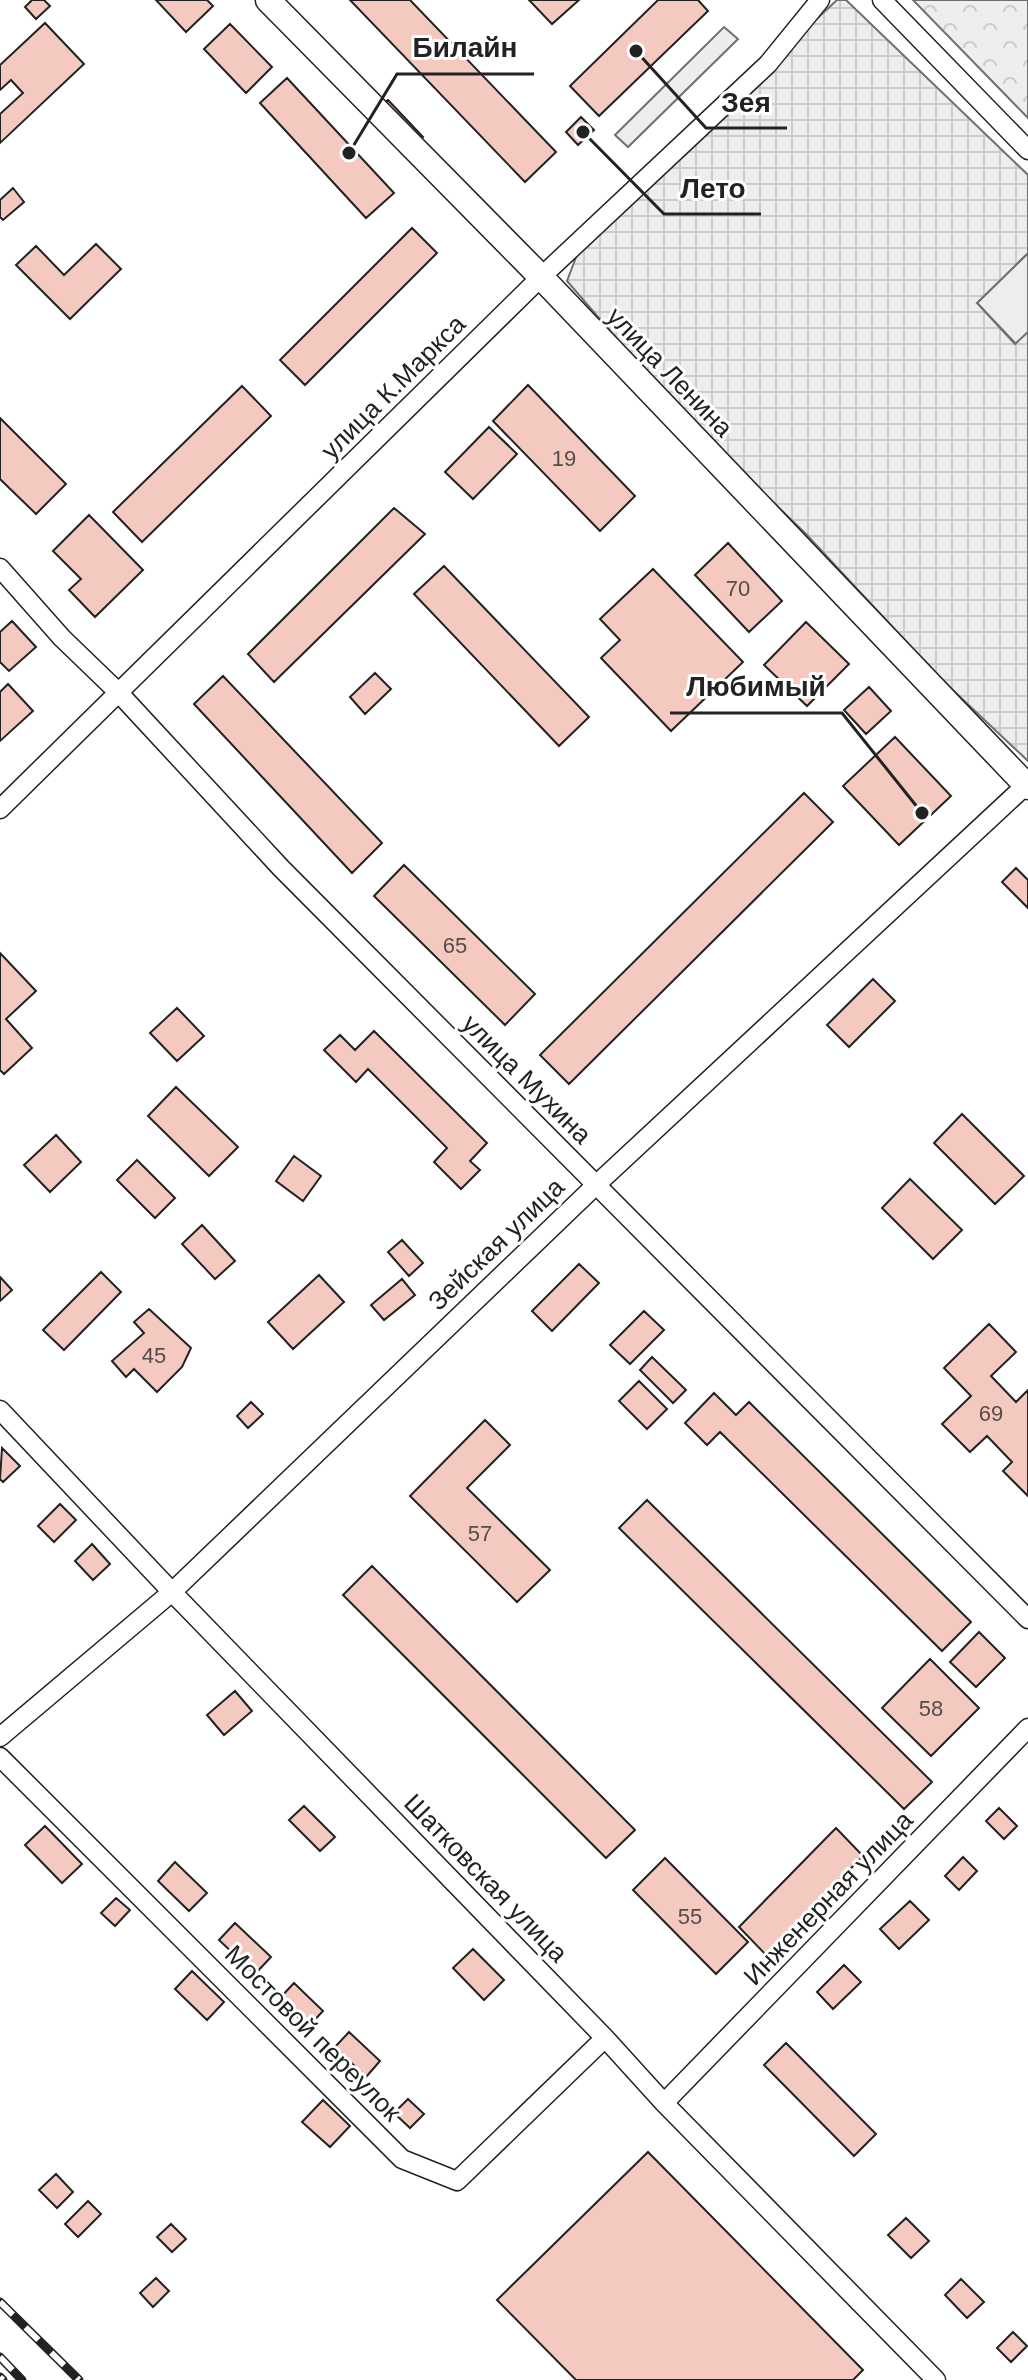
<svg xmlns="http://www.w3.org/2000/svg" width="1028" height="2380" font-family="Helvetica,sans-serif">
	<defs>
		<pattern id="forest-crowns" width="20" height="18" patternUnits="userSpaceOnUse" patternTransform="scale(2)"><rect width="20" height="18" fill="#eee"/><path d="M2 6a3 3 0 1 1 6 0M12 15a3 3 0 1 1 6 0" fill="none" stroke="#ccc"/></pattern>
		<pattern id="plaza-grid" width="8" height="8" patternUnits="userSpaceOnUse" patternTransform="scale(2)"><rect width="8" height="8" fill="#ededed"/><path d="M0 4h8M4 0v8" fill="none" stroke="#cbcbcb"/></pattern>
	</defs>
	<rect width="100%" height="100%" fill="#fff"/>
	<path fill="url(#forest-crowns)" stroke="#6f6f6f" stroke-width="2" d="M913 0H1028V118Z"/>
	<path fill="#ededed" stroke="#6f6f6f" stroke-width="2" d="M724 27 738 39 628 147 615 135Z
		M1028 253V332L1016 344 977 303Z"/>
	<path fill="url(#plaza-grid)" stroke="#6f6f6f" stroke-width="2" d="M837 0H846L1028 175V253L977 303 1015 344 1028 332V761L939 677 806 534 680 412 567 281 584 236Z"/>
	<path fill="#f3c9c0" stroke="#222" stroke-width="2" d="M32 0H44L50 6 36 19 25 7Z
		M156 0H207L213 6 186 32Z
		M350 0H410L556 152 525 182Z
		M529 0H579L552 24Z
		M658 0H698L708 11 599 116 570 86Z
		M45 23 84 64 0 143V114L23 93 11 80 0 90V65Z
		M230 24 272 67 246 93 204 49Z
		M287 78 394 193 366 218 260 103Z
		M388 100 423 137 417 143 381 105Z
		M581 117 594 130 578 145 566 132Z
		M13 188 24 202 3 220 0 217V200Z
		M412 228 437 253 305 385 280 360Z
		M96 244 121 269 70 319 16 265 36 246 64 275Z
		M528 385 635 496 600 531 493 421Z
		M242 386 271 416 142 542 113 512Z
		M0 418 66 484 36 514 0 479Z
		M489 427 517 454 473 499 445 472Z
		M394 508 425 534 274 682 248 654Z
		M89 515 143 570 95 617 69 590 81 579 53 551Z
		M728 543 782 601 749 632 695 575Z
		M444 566 589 717 559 746 414 594Z
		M653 569 743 662 671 731 601 658 620 640 600 619Z
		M12 621 36 647 9 671 0 662V632Z
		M806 622 849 664 807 706 764 665Z
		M375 673 391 689 365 714 350 697Z
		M223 676 382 843 352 873 194 704Z
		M8 684 33 711 0 741V692Z
		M869 687 891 711 866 734 844 710Z
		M895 737 951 796 899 845 843 786Z
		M804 793 833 822 569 1084 540 1055Z
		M404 865 535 994 505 1025 374 896Z
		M1016 868 1028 880V908L1002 882Z
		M0 953 36 991 6 1019 32 1048 4 1074 0 1070Z
		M873 979 895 1001 849 1047 827 1025Z
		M177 1008 204 1036 177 1061 150 1033Z
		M374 1031 487 1143 470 1161 480 1170 461 1189 434 1162 447 1148 368 1069 356 1082 324 1050 340 1035 355 1050Z
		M176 1087 238 1147 209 1176 148 1116Z
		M962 1114 1024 1176 995 1204 934 1143Z
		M56 1135 81 1162 50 1192 24 1165Z
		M294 1156 321 1176 303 1201 276 1181Z
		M137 1160 175 1198 155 1218 117 1180Z
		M910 1179 962 1230 933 1259 882 1208Z
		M202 1225 235 1261 215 1279 182 1244Z
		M402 1240 423 1263 409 1276 388 1252Z
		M579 1264 599 1283 552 1331 532 1311Z
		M101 1272 121 1292 64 1350 43 1330Z
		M319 1275 344 1302 293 1349 268 1322Z
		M0 1277 12 1290 0 1301Z
		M402 1279 415 1295 384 1320 371 1305Z
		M149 1309 191 1348 182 1367 157 1392 134 1369 126 1377 112 1361 144 1333 134 1322Z
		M644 1311 664 1330 630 1364 610 1345Z
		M989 1324 1016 1352 991 1376 1016 1402 1028 1390V1496L1003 1471 1012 1462 987 1436 970 1452 942 1424 971 1396 944 1368Z
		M652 1357 686 1390 673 1403 640 1370Z
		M639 1381 667 1409 647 1429 619 1401Z
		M714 1393 736 1415 749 1402 971 1622 942 1651 720 1432 707 1445 685 1423Z
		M251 1402 263 1414 248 1428 237 1416Z
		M485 1420 510 1445 467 1488 550 1570 517 1602 410 1496Z
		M2 1448 20 1466 3 1482 0 1479Z
		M647 1500 932 1782 904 1809 619 1528Z
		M60 1504 76 1520 54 1542 38 1526Z
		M92 1544 110 1564 93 1580 75 1561Z
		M372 1566 635 1830 606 1858 343 1595Z
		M979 1632 1005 1658 976 1687 950 1662Z
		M930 1659 979 1708 931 1756 882 1708Z
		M235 1691 252 1711 224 1735 207 1715Z
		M304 1806 335 1837 320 1851 289 1820Z
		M999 1808 1017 1826 1004 1839 986 1821Z
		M45 1826 82 1864 62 1883 25 1845Z
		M836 1828 863 1856 766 1955 739 1927Z
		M963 1857 977 1871 959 1890 945 1876Z
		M665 1858 748 1942 716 1974 633 1890Z
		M175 1862 207 1893 189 1911 158 1881Z
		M116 1898 130 1910 115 1926 101 1913Z
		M910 1901 929 1920 899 1949 880 1929Z
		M235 1923 271 1957 255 1974 219 1940Z
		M473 1949 504 1980 484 2000 453 1968Z
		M844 1965 861 1982 833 2009 817 1992Z
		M192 1971 224 2002 207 2020 175 1989Z
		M294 1983 323 2011 308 2027 279 1999Z
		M349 2032 380 2061 366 2077 335 2047Z
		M786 2043 876 2134 854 2156 764 2065Z
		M408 2099 424 2114 410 2128 394 2113Z
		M323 2100 350 2126 330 2147 302 2122Z
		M648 2152 863 2370 853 2380H576L497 2300Z
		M56 2174 73 2192 57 2208 39 2190Z
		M88 2201 101 2214 78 2237 65 2224Z
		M906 2218 929 2241 911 2258 888 2235Z
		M171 2224 186 2239 172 2252 157 2237Z
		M156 2278 169 2291 153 2307 140 2293Z
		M961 2279 984 2302 967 2318 945 2295Z
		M1013 2332 1027 2346 1011 2362 997 2348Z"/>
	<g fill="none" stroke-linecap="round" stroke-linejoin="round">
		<defs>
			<path id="street" d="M882 0 1028 150
				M0 568 62 638 118 692 281 868 1028 1619
				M0 809 541 277 768 64 820 0
				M0 1410 172 1592 605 2038 664 2103 936 2380
				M0 1737 172 1592 597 1184 1026 785
				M0 1757 402 2159 457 2181 605 2038
				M664 2103 1028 1728"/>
			<path id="secondary" d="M268 0 541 277 1028 787"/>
		</defs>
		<use href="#street" stroke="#222" stroke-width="21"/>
		<use href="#secondary" stroke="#222" stroke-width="27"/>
		<use href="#street" stroke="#fff" stroke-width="18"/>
		<use href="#secondary" stroke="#fff" stroke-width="24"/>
		<defs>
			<path id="rail" d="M0 2302 79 2380
				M0 2357 22 2380
				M0 2377 3 2380"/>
		</defs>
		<use href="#rail" stroke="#222" stroke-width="9"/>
		<use href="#rail" stroke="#fff" stroke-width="6" stroke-dasharray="18" stroke-linecap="butt"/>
	</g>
	<g text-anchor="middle" stroke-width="6" stroke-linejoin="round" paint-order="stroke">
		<g font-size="22" fill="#564c4a">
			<text x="564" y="466">19</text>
			<text x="738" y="596">70</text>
			<text x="455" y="953">65</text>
			<text x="154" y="1363">45</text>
			<text x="991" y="1421">69</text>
			<text x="480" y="1541">57</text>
			<text x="931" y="1716">58</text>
			<text x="690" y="1924">55</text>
		</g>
		<g font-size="26" fill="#222" stroke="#fff">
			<text transform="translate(670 372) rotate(46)" y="9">улица Ленина</text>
			<text transform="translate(393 387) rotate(-45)" y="9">улица К.Маркса</text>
			<text transform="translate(527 1079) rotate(45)" y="9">улица Мухина</text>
			<text transform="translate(496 1244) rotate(-44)" y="9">Зейская улица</text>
			<text transform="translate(486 1878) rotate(46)" y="9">Шатковская улица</text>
			<text transform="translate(828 1898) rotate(-46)" y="9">Инженерная улица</text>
			<text transform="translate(313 2033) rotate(45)" y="9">Мостовой переулок</text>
		</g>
	</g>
	<path fill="none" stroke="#222" stroke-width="3" d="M349 153L397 74H534M636 51L706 128H787M583 132L664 214H761M922 813L842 713H670"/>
	<g fill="#222" stroke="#fff" stroke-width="3">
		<circle cx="349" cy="153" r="8"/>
		<circle cx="636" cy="51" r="8"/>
		<circle cx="583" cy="132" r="8"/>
		<circle cx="922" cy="813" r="8"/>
	</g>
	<g font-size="28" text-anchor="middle" font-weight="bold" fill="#222" stroke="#fff" stroke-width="6" stroke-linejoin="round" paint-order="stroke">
		<text x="465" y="57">Билайн</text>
		<text x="746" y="112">Зея</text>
		<text x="713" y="198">Лето</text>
		<text x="756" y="696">Любимый</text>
	</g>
</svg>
